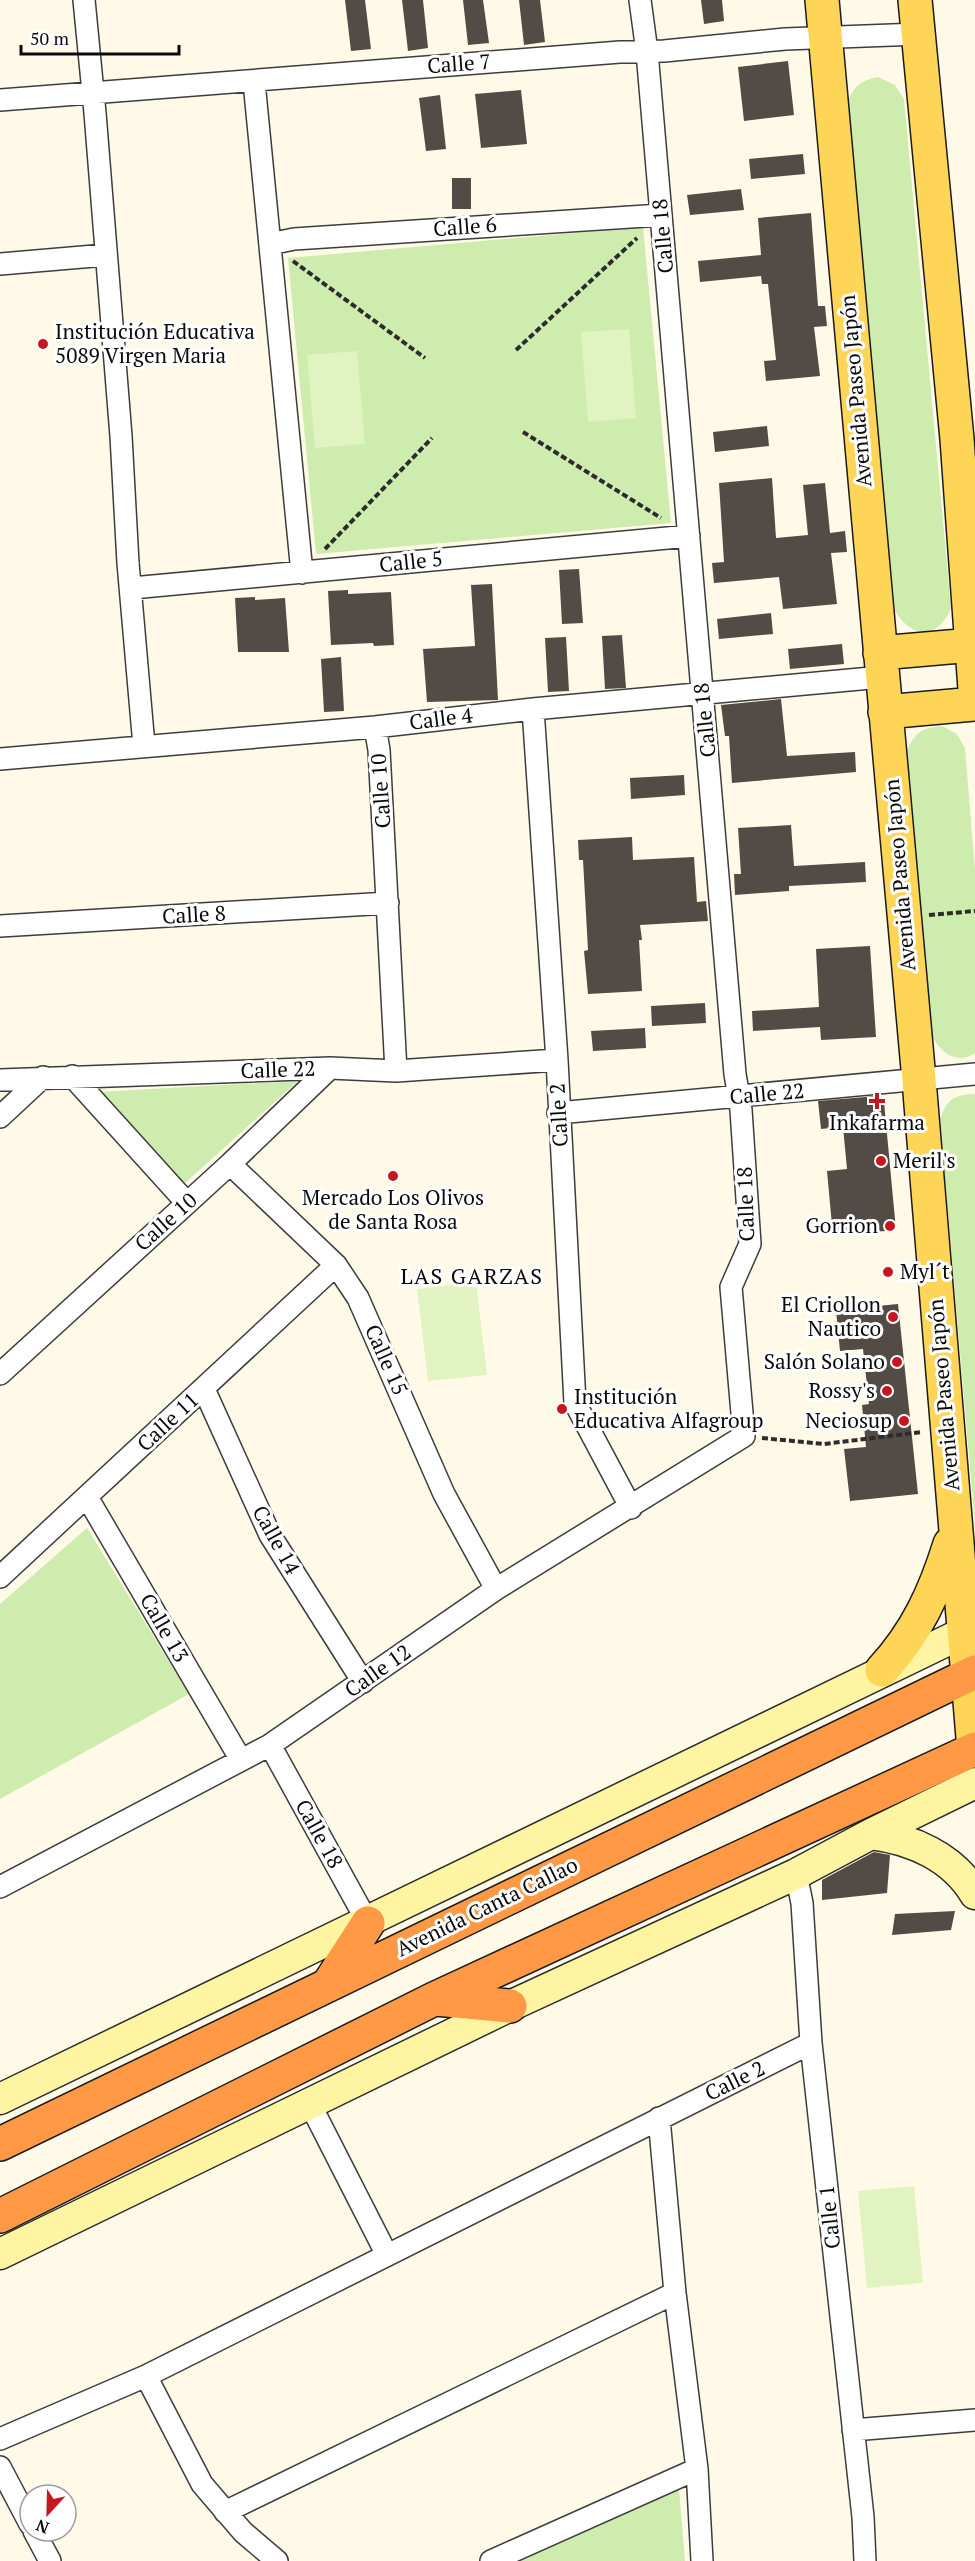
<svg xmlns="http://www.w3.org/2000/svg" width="975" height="2561" font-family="'PT Serif',serif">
	<rect width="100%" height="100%" fill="#fffae7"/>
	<path fill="#ceecae" d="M878 77 895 85 904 99 951 608C938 640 912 639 895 611L847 105C853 87 859 81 878 77Z
		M643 227 671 523 316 554 288 258Z
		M942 726 957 734 965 748 975 870V1053C956 1066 939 1051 931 1034L907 751C915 732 922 728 942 726Z
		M298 1081 184 1184 97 1092Z
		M975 1094V1525L940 1120C947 1099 953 1095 975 1094Z
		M87 1528 189 1694 0 1799V1604Z
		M679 2489 685 2561H519Z"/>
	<path fill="#e1f3c0" d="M629 329 636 418 588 422 581 332Z
		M357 351 365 444 315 448 307 355Z
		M476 1282 487 1375 428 1381 417 1289Z
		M914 2186 923 2283 867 2288 858 2191Z"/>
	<path fill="#534b46" d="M345 0H365L371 49 351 51Z
		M402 0H423L428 48 408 51Z
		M463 0H483L489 43 468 45Z
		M519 0H540L545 42 524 45Z
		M701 0H722L724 21 704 24Z
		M788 61 794 115 744 121 738 67Z
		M521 90 527 144 481 148 475 94Z
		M440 95 446 149 426 151 419 98Z
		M803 154 805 174 751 179 749 159Z
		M452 178H471V209H452Z
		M741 189 744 210 690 215 687 195Z
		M811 213 818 306H825L827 326 814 327 820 376 766 381 764 361 776 360 768 284H762L761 276 700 282 698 261 761 255 758 218Z
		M767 426 769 446 715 452 713 432Z
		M772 478 776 538 808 535 803 485 825 483 830 533 845 531 847 552 831 553 837 604 783 609 779 577 714 583 712 563 724 562 719 483Z
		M579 569 583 623 562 624 559 570Z
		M492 584 498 700 427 702 423 649 475 646 471 585Z
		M348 590V594L391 592 394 645 374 646 373 643 331 645 328 591Z
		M255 597V600L285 598 289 652H238L235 598Z
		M771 613 773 634 719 639 717 619Z
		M622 635 626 688 605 689 602 636Z
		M566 637 569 691 548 692 545 638Z
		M842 644 844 664 790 669 788 649Z
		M341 657 344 711 324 712 321 659Z
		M781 699 787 756 855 752 856 772 732 783 729 736H725L721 705Z
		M684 775 685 795 631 799 630 778Z
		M791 825 794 866 865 862 866 882 789 886V891L735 895 734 874H741L738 828Z
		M632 837 633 860 694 857 697 902 706 901 708 921 640 925 642 940H639L642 991 588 994 584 951 588 950 583 860H579L578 840Z
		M870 946 876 1037 821 1040 820 1027 753 1031 752 1011 819 1007 816 949Z
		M705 1003 706 1023 652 1026 651 1006Z
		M645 1028 646 1048 593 1051 591 1031Z
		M877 1096 884 1102 896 1230 833 1236 827 1171 847 1169 843 1127 821 1129 818 1101Z
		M898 1304 918 1494 850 1501 844 1449 866 1447 862 1405 869 1404 863 1349 840 1351 836 1310Z
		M874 1852 890 1855 887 1893 822 1900V1880Z
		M955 1911 951 1930 892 1935 895 1914Z"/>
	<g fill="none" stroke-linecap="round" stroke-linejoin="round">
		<defs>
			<path id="street" d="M84 0 95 113 121 436 128 563 144 746
				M254 82 302 573
				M0 100 620 52 664 51 785 39 919 34
				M270 244 294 239 661 215
				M0 264 106 255
				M132 588 689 536
				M533 709 557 1060 575 1403 631 1508
				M375 727 379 750 396 1071
				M0 759 375 727 533 709 882 677
				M0 926 388 903
				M72 1076 186 1202
				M0 1080 330 1068 396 1071 557 1060
				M558 1113 975 1074
				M0 1117 43 1077
				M230 1164 336 1265 358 1298 444 1494 496 1589
				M0 1374 230 1164 330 1068
				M204 1389 270 1535 363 1682
				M87 1497 241 1760
				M0 1577 336 1265
				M270 1745 368 1923
				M796 1874 802 1903 811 2043 863 2517 865 2561
				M0 1887 270 1745 496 1589 744 1436 731 1287 750 1244 741 1110 735 1074 647 52 640 0
				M309 2102 387 2255
				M659 2118 675 2293 697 2469 702 2561
				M146 2376 202 2484 243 2532 277 2561
				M853 2430 975 2420
				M0 2439 146 2376 811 2043
				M0 2467 30 2524
				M225 2512 675 2293
				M34 2531 50 2561
				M491 2561 697 2469"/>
			<path id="secondary" d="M871 1834C912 1839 953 1857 975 1894
				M0 2099 975 1627
				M0 2254 510 2006 796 1874 871 1834 975 1783"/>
			<path id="primary" d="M822 0 919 1080 974 1750
				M915 0 957 439 975 689
				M880 653 972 645
				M885 712 975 704
				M882 1670C917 1632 935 1592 950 1544"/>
			<path id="highway" d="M330 1982 368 1923
				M436 1999 510 2006
				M0 2144 975 1672
				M0 2216 434 1999 975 1749"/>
		</defs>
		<use href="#street" stroke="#3d3d3d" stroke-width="24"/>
		<use href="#secondary" stroke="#2c2c2c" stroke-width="33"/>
		<use href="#primary" stroke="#1b1b1b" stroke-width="36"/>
		<use href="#highway" stroke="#1b1b1b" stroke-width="36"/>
		<path stroke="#2c2c2c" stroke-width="4" stroke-dasharray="6 3" stroke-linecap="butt" d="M293 261 425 358
			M516 350 637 238
			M523 432 661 518
			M325 549 432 438
			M929 915 975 911
			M762 1438 824 1444 922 1432"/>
		<use href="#street" stroke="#fff" stroke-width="21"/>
		<use href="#secondary" stroke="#fff4a2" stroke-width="30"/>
		<use href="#primary" stroke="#ffd557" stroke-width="33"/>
		<use href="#highway" stroke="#ff9945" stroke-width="33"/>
	</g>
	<g fill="#c51720" stroke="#fff" stroke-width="2">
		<circle cx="43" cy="344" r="6"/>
		<path d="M874 1092h6v6h6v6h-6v6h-6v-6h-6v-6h6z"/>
		<circle cx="881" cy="1161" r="6"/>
		<circle cx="393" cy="1176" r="6"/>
		<circle cx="890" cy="1226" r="6"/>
		<circle cx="888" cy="1272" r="6"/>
		<circle cx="893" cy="1317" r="6"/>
		<circle cx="897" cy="1362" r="6"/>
		<circle cx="887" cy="1391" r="6"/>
		<circle cx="562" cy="1409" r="6"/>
		<circle cx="904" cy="1421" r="6"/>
	</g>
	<g text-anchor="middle" stroke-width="6" stroke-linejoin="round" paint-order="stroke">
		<g font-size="21" fill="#0a0a0a" stroke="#fff">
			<text transform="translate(459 64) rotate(-4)" y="7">Calle 7</text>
			<text transform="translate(465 227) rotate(-4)" y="7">Calle 6</text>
			<text transform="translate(663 236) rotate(-95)" y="7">Calle 18</text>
			<text transform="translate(856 391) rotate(-95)" y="7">Avenida Paseo Japón</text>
			<text transform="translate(411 562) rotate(-6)" y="7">Calle 5</text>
			<text transform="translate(441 719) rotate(-7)" y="7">Calle 4</text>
			<text transform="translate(705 720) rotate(-96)" y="7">Calle 18</text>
			<text transform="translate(381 791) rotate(-94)" y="7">Calle 10</text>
			<text transform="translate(900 875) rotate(-95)" y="7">Avenida Paseo Japón</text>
			<text transform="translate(194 915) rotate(-3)" y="7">Calle 8</text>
			<text transform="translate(278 1070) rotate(-2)" y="7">Calle 22</text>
			<text transform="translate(767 1094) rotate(-5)" y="7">Calle 22</text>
			<text transform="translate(559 1115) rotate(-93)" y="7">Calle 2</text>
			<text transform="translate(746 1204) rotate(-92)" y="7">Calle 18</text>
			<text transform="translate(166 1222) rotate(-42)" y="7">Calle 10</text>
			<text transform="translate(386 1360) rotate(66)" y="7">Calle 15</text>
			<text transform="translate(944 1395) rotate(-95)" y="7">Avenida Paseo Japón</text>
			<text transform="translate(168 1422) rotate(-43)" y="7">Calle 11</text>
			<text transform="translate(276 1540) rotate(61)" y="7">Calle 14</text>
			<text transform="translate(164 1628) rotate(60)" y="7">Calle 13</text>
			<text transform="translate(378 1671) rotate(-35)" y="7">Calle 12</text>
			<text transform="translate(319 1834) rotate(61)" y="7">Calle 18</text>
			<text transform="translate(487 1907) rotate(-26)" y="7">Avenida Canta Callao</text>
			<text transform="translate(735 2081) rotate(-26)" y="7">Calle 2</text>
			<text transform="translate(830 2217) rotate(-96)" y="7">Calle 1</text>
		</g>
		<g font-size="21" fill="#0a0a0a" stroke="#fff" text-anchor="end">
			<text x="55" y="339" text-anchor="start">Institución Educativa<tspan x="55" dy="24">5089 Virgen Maria</tspan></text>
			<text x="877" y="1130" text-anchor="middle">Inkafarma</text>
			<text x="893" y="1168" text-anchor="start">Meril's</text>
			<text x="393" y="1205" text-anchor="middle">Mercado Los Olivos<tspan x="393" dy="24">de Santa Rosa</tspan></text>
			<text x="878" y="1233">Gorrion</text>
			<text x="900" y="1279" text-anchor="start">Myl´t</text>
			<text x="881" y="1312">El Criollon<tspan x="881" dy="24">Nautico</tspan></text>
			<text x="885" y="1369">Salón Solano</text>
			<text x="875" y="1398">Rossy's</text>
			<text x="574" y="1404" text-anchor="start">Institución<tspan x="574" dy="24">Educativa Alfagroup</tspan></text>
			<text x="892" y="1428">Neciosup</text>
		</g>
		<g font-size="22" letter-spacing="1.5" fill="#0a0a0a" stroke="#fff">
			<text x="472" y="1284">LAS GARZAS</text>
		</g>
	</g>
	<g transform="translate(48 2513) rotate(202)"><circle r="28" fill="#ffffff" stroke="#9d9d9d" stroke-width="1.5"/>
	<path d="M0-4.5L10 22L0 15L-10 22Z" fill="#c51720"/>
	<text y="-9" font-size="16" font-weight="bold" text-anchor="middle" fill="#0a0a0a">N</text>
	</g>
	<path d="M21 45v9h158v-9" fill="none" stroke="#0a0a0a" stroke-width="3"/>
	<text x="30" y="45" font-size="18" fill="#0a0a0a" stroke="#ffffff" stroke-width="4.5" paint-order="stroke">50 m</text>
</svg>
